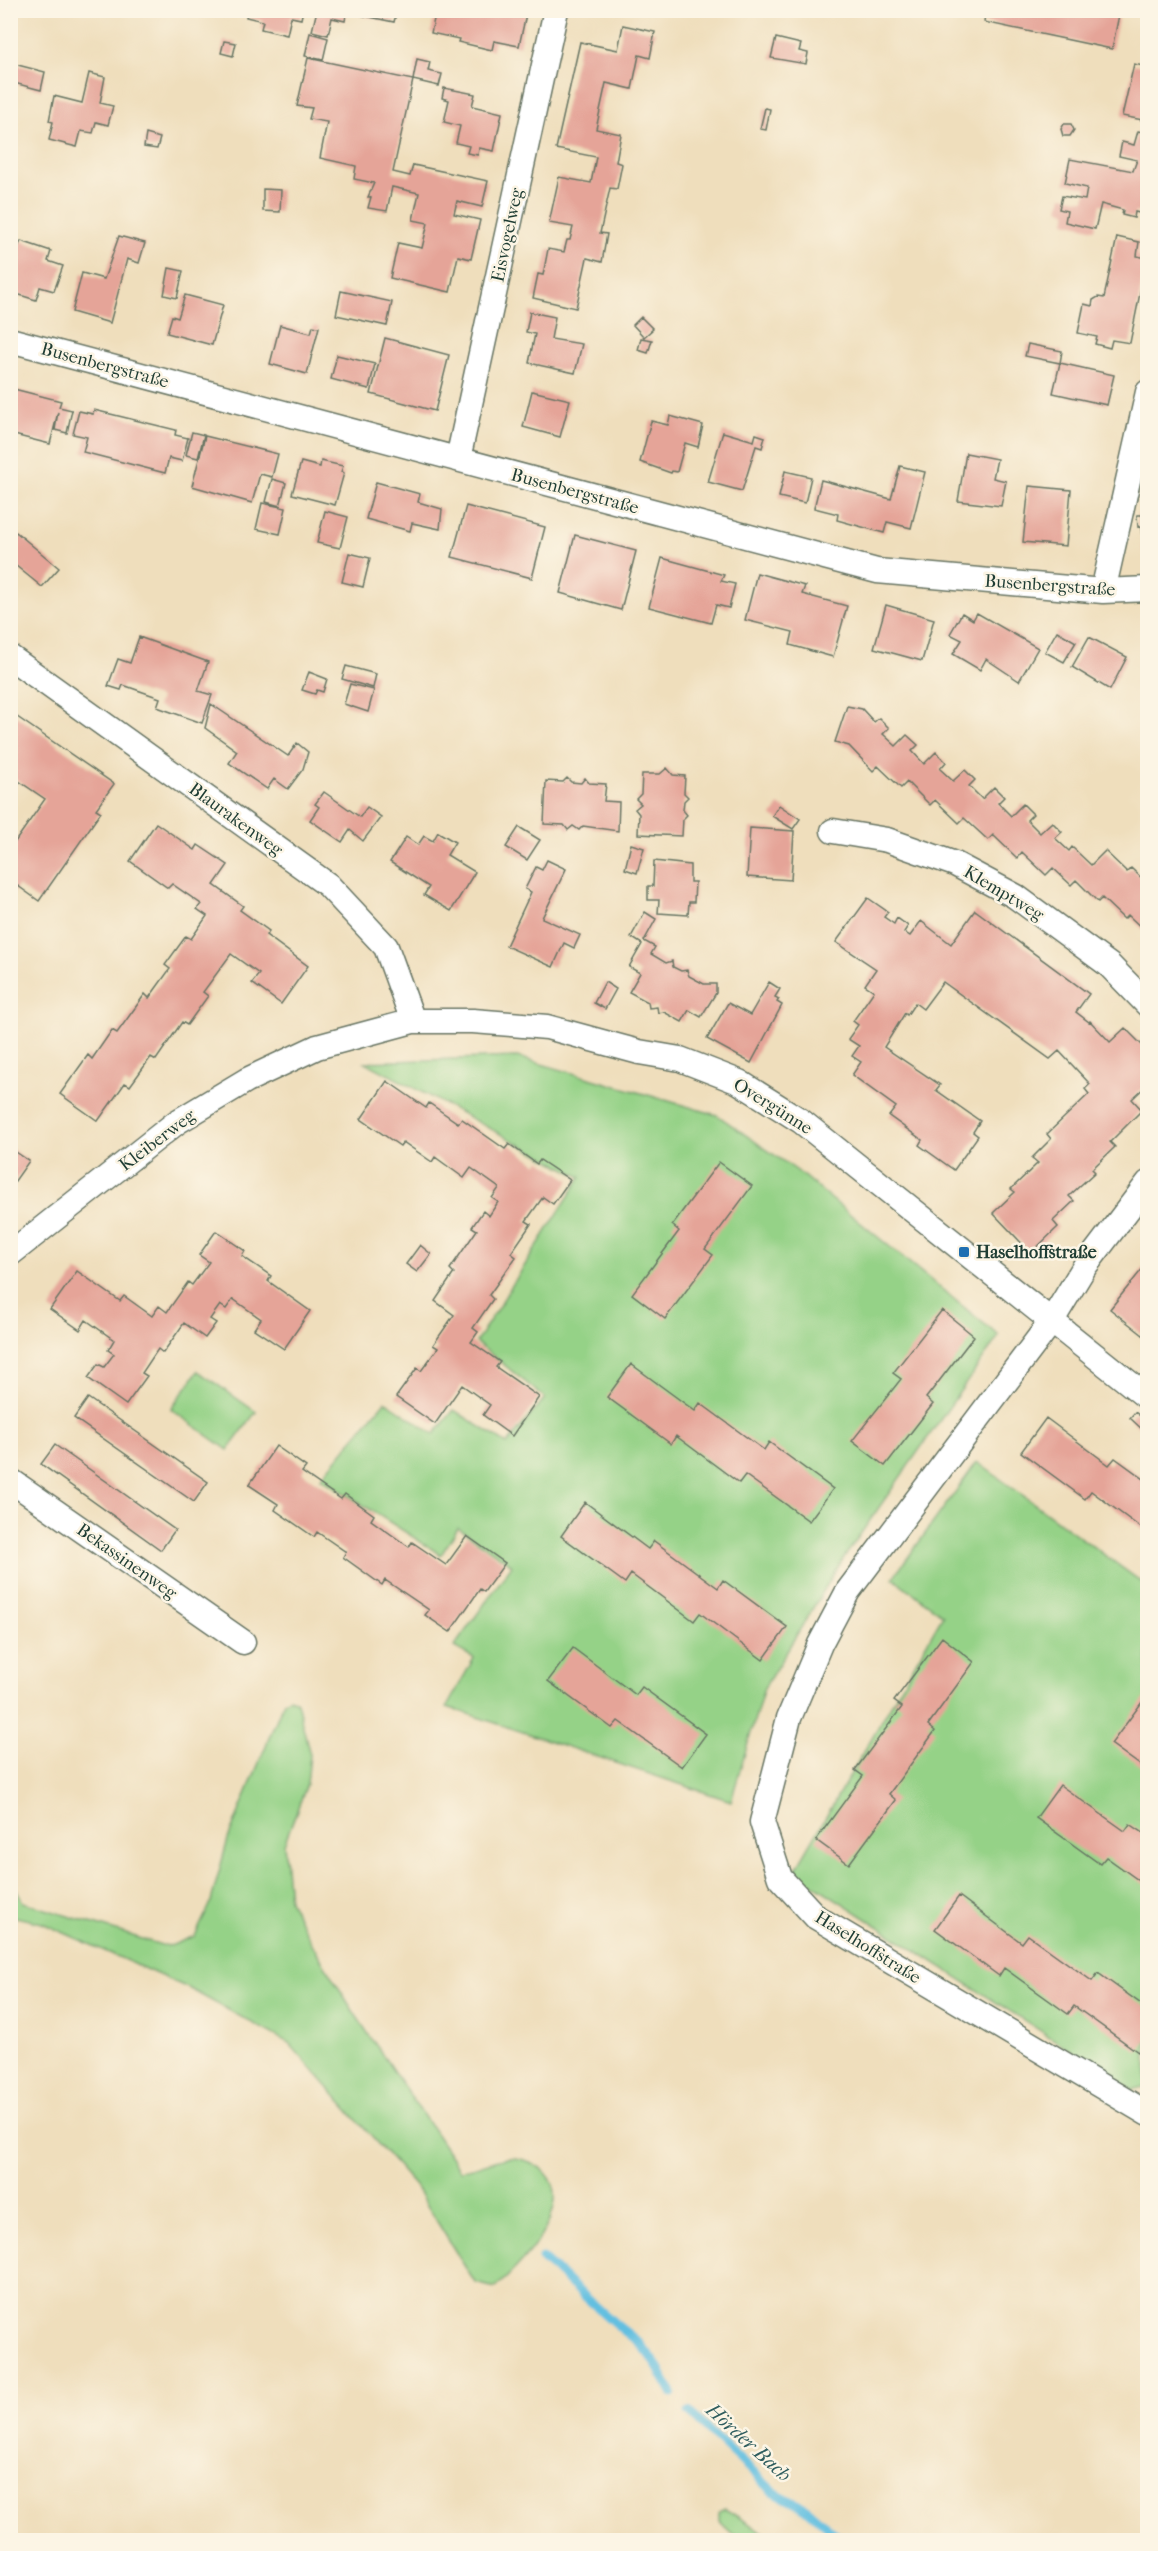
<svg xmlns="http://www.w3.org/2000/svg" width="1158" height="2551" font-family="'IM FELL French Canon',serif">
	<rect width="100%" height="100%" fill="#fcf5e5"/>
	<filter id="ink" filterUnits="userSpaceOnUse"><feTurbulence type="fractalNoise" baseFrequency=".0167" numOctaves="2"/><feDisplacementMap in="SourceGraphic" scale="12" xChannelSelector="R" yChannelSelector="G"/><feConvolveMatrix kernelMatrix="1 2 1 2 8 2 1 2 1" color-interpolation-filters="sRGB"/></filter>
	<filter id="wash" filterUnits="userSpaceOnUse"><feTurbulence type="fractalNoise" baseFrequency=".008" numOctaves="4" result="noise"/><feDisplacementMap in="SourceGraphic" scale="24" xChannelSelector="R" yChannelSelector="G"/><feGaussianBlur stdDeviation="1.35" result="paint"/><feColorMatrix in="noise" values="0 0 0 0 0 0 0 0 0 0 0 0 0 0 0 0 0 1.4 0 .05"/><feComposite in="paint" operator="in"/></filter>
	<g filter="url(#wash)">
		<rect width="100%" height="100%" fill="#efdebc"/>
		<path fill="#95d287" stroke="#5a885e" stroke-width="1.5" d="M517 1057 717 1115 796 1170 999 1336 843 1559 764 1688 731 1801 447 1707 474 1658 454 1647 512 1565 458 1528 441 1555 321 1478 385 1401 434 1434 454 1410 507 1444 545 1398 476 1342 581 1177 365 1062Z
			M198 1371 256 1412 228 1450 171 1409Z
			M977 1462 1147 1586V2086L1132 2090 794 1872 943 1615 893 1578Z
			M290 1698 297 1702 310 1755 307 1784 284 1844 289 1900 313 1946 355 2014 460 2170C477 2169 493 2159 509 2158 523 2157 537 2164 546 2173 577 2206 520 2267 495 2288L475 2283 415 2186 289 2043 188 1988 42 1923 11 1916V1887L15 1888 23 1902 168 1947 195 1936 210 1905 228 1839 284 1701Z
			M725 2509 776 2540H739L719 2521V2513Z"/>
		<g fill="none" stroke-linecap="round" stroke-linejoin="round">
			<path stroke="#62bfe0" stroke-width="9" d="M542 2258 618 2326 637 2341 652 2358 672 2393
				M689 2412 774 2492 808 2510 842 2540"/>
		</g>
		<g id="blocks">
			<path fill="#e5a498" d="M247 10H303L301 19 291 17 287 35 261 29 263 21 246 17Z
				M317 10H347L345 21 332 18 328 35 312 31Z
				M356 10H397L394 22 355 14Z
				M436 10H527L519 46 494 41 492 50 458 42 459 39 431 33Z
				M976 10H1120L1112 49 984 22 985 14Z
				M623 25 655 32 650 58 639 55 632 89 606 83 596 129 621 134 616 162 622 164 617 189 610 188 600 233 607 234 602 262 587 258 576 308 533 298 538 274 543 275 548 249 564 252 567 240H570L573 227 549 223 559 177 591 183 596 157 556 149 580 42 618 50Z
				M310 33 328 38 323 60 305 56Z
				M776 38 801 44 799 51 808 53 806 64 771 58Z
				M224 41 236 43 233 56 221 53Z
				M308 58 413 80 393 172 410 176 413 165 488 181 482 207 457 201 454 214 480 220 471 259 458 256 450 292 390 278 398 243 422 248 428 223 413 220 419 193 392 187 387 211 368 208 371 197H368L374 183 354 179 356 166 320 158 327 122 309 119 312 108 297 106Z
				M417 59 430 62 428 71 442 74 439 86 413 80Z
				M10 63 45 72 41 90 10 82Z
				M1134 64 1148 67V121L1122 116Z
				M89 73 105 77 100 103 113 106 108 125 96 122 93 133 81 131 77 147 49 140 53 122 49 121 54 96 82 103Z
				M444 88 475 94 472 106 502 113 494 151 479 148 478 155 467 153 469 146 456 143 460 126 444 122 449 100 442 98Z
				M765 108 770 109 766 130 760 129Z
				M1064 124H1071L1074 130 1070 136H1063L1061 129Z
				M1138 131 1148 133V215L1135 212 1134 218 1122 215 1123 210 1101 204 1095 229 1065 222 1067 211 1059 209 1062 196 1085 200 1087 188 1065 183 1070 159 1133 171 1137 160 1119 156 1122 142 1134 145Z
				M146 134 160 138 157 149 144 147Z
				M263 189 281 190 280 212 263 211Z
				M119 236 145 243 139 263 127 259 110 323 72 312 82 273 104 279Z
				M1117 237 1139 242 1137 256 1147 258 1130 343 1112 340 1110 348 1095 344 1097 337 1078 333 1084 304 1092 306 1093 300 1098 297 1104 298Z
				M21 241 51 251 48 261 63 266 54 291 40 287 36 300 10 292V264Z
				M169 268 183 271 177 298 164 295Z
				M341 291 392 302 387 326 336 315Z
				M185 295 223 305 212 345 167 333 172 316 178 318Z
				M530 312 555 317 551 339 582 344 575 373 529 363 535 334 526 332Z
				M641 317 653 329 644 337 633 325Z
				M280 325 311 333 313 326 319 327 307 374 270 364Z
				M385 338 449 355 435 411 371 394Z
				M641 338 652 340 648 353 638 350Z
				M1028 344 1062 351 1060 363 1025 356Z
				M337 355 375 364 369 389 331 379Z
				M1060 363 1114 375 1107 405 1053 393Z
				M10 388 61 401 59 407 72 410 67 433 55 430 58 412 50 444 10 434Z
				M532 391 570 400 560 437 523 427Z
				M94 410 176 430 175 435 188 438 182 461 169 458 165 473 83 452 87 437 73 434 79 411 93 414Z
				M670 416 703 425 698 447 685 443 677 472 672 471 671 473 640 462 651 421 668 425Z
				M192 432 204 435 198 458 186 455Z
				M723 432 754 441 756 434 765 437 762 448 756 446 742 491 708 482Z
				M205 436 278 454 272 477 260 474 252 503 192 486Z
				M966 453 997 459 993 478 1006 481 1001 506 958 501Z
				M321 461 343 466 341 472 344 473 335 505 292 494 301 462 320 467Z
				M900 466 925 472 911 528 887 522 884 533 837 520 838 514 814 508 821 480 891 499Z
				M785 471 811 477 805 503 779 497Z
				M272 479 286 483 280 506 266 502Z
				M376 482 420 494 418 502 442 509 440 529 412 523 410 531 366 519Z
				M1029 486 1071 490 1066 546 1023 542Z
				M262 503 286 508 280 534 256 529Z
				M466 506 545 527 532 578 452 557Z
				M325 511 348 517 340 548 317 543Z
				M1137 515H1148V552H1143L1141 526 1138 527Z
				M16 532 59 568 42 587 10 561V534L13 536Z
				M575 535 636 551 621 610 560 593Z
				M349 553 370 558 363 587 342 582Z
				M662 558 724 575 721 581 735 584 729 608 716 605 711 623 649 607Z
				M757 573 805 586 802 594 847 606 833 657 790 645 793 632 745 620Z
				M886 605 934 619 922 661 874 648Z
				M962 613 973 620 977 613 1038 648 1019 681 986 659 980 670 953 654 962 640 950 634Z
				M1057 631 1076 642 1064 662 1045 652Z
				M139 637 208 662 198 691 212 695 202 723 157 707 160 698 123 685 121 690 108 686 118 659 130 663Z
				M1089 637 1127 657 1110 690 1072 667Z
				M346 666 376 674 373 688 342 679Z
				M309 672 327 679 323 692 317 690 315 694 302 690Z
				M350 684 374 690 368 712 344 704Z
				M211 704 288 756 297 743 308 752 303 769 288 789 274 779 267 789 229 763 237 751 205 728Z
				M847 706 862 709 874 722 879 718 889 728 883 734 896 746 907 735 918 745 912 751 924 764 936 752 946 762 940 769 953 781 965 770 975 780 969 786 982 799 994 787 1004 797 998 803 1011 816 1023 804 1033 814 1027 820 1040 833 1052 822 1062 832 1055 838 1069 851 1072 847 1091 865 1105 851 1127 872 1131 868 1148 884V934L1128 915 1124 919 1102 898 1098 902 1076 880 1071 885 1053 868 1046 875 1022 852 1017 858 993 835 988 840 964 818 959 823 935 800 930 805 907 782 901 788 878 766 873 771 849 746 835 742Z
				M10 712 114 784 96 809 101 812 39 901 18 886 10 897V849L45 799 10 775Z
				M667 768 673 775 685 776 684 793 688 797 684 801 683 810 687 815 683 819 682 836 638 834 639 814 635 809 641 804 636 799 641 794 642 774H660Z
				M567 778 571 782 581 783 585 778 589 783 606 784 604 801 619 802 618 831 583 826 579 830 573 826 568 830 564 825 544 824 546 781 563 782Z
				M324 792 360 817 367 807 381 817 363 841 350 830 342 842 310 820 319 807 315 804Z
				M779 805 800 819 793 829 772 816Z
				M156 823 195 850 198 845 228 865 214 885 243 906 240 910 269 931 266 935 308 966 281 1004 252 983 259 974 231 954 203 992 208 996 187 1025 182 1022 156 1060 151 1057 130 1086 125 1083 98 1121 60 1094 88 1055 92 1059 112 1030 117 1033 145 994 149 998 170 969 165 965 186 936 191 939 207 916 197 909 201 904 172 884 168 888 130 861Z
				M519 827 540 840 527 860 506 847Z
				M750 828 794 831 791 880 747 877Z
				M438 832 455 842 447 855 475 872 451 911 424 895 429 887 390 862 406 837 418 845 424 836 433 841Z
				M631 844 644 848 637 873 625 869Z
				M547 860 566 869 542 918 580 935 574 948 564 943 553 967 506 946 531 892 525 889 536 867 542 870Z
				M654 861 690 865V882H695L694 902H689L688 915 658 913 659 900H648V886H653Z
				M868 898 888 912 884 917 894 924 897 918 908 926 904 932 910 936 921 921 951 944 975 910 1089 994 1076 1012 1089 1022 1090 1021 1110 1042 1125 1028 1148 1051V1084L1132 1099 1142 1110 1110 1142 1115 1147 1092 1169 1095 1172 1069 1196 1074 1201 1053 1221 1058 1227 1031 1253 993 1213 1015 1192 1011 1189 1038 1163 1032 1158 1051 1139 1047 1134 1089 1094 1085 1089 1090 1084 1059 1051 1050 1059 943 982 923 1009 915 1003 907 1015 905 1013 884 1047 940 1085 936 1090 980 1121 973 1132 978 1136 954 1170 919 1145 922 1140 889 1116 896 1107 852 1075 861 1062 852 1056 859 1046 848 1039 858 1025 853 1021 874 991 865 985 876 969 836 942Z
				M645 912 656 919 644 941 655 947 651 954 666 963 672 961 673 967 681 971 687 970 689 976 704 984H716V993L701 1017 689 1010 682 1022 664 1012 658 1013 657 1007 649 1008 648 1002 629 992 640 973 629 967 642 944 631 937Z
				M605 982 616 989 605 1009 594 1003Z
				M769 982 780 989 775 997 779 999 777 1002 782 1005 751 1063 707 1039 728 1003 750 1015Z
				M387 1081 426 1108 429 1103 458 1123 462 1119 505 1149 509 1144 537 1164 540 1160 570 1180 553 1204 543 1197 526 1221 531 1224 511 1253 516 1257 489 1295 493 1299 473 1328 478 1332 471 1342 500 1362 496 1367 539 1397 512 1436 483 1415 490 1405 462 1385 435 1424 396 1397 417 1368 421 1371 438 1348 433 1345 454 1315 435 1301 454 1273 450 1269 477 1230 472 1227 483 1211 489 1216 498 1202 492 1198 499 1188 471 1168 464 1178 435 1157 432 1162 403 1142 400 1146 361 1119Z
				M10 1148 29 1161 10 1188Z
				M719 1162 752 1186 705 1249 713 1255 665 1319 632 1294 679 1231 672 1225Z
				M216 1231 245 1251 242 1256 271 1276 268 1281 310 1311 284 1349 254 1329 261 1319 233 1299 226 1309 220 1305 210 1319 216 1323 205 1338 184 1323 163 1353 158 1349 142 1373 147 1376 126 1405 88 1378 98 1364 104 1367 114 1354 108 1350 114 1340 86 1320 80 1330 50 1309 77 1271 120 1301 124 1296 152 1316 159 1306 167 1312 188 1282 192 1285 209 1262 199 1255Z
				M420 1245 431 1254 417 1272 406 1264Z
				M1148 1262V1339L1110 1309Z
				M942 1310 974 1336 926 1398 933 1404 885 1466 852 1441 901 1379 893 1373Z
				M631 1364 695 1411 700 1403 764 1450 769 1442 833 1489 809 1521 745 1475 739 1483 676 1436 671 1444 607 1397Z
				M88 1398 208 1482 194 1502 74 1418Z
				M1135 1412 1148 1422 1144 1431 1130 1418Z
				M1046 1418 1109 1465 1115 1458 1148 1482V1533L1091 1491 1085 1499 1021 1452Z
				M55 1445 175 1530 161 1550 41 1464Z
				M276 1446 306 1467 302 1472 341 1499 345 1494 374 1515 371 1520 409 1547 412 1542 446 1565 467 1536 505 1563 484 1592 480 1589 450 1632 425 1615 429 1610 385 1580 382 1585 343 1557 346 1552 317 1532 314 1537 275 1510 278 1504 249 1485Z
				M585 1502 648 1549 654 1541 718 1588 723 1580 787 1627 763 1660 700 1613 694 1621 631 1574 625 1583 561 1536Z
				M942 1637 974 1662 928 1725 935 1731 889 1794 896 1800 849 1864 816 1840 863 1776 855 1770 902 1707 894 1701Z
				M573 1648 636 1695 642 1687 706 1734 682 1767 618 1721 612 1728 548 1681Z
				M1148 1694V1763L1144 1768 1111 1744Z
				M1060 1785 1125 1831 1130 1824 1148 1836V1887L1106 1857 1100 1864 1036 1818Z
				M959 1896 1022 1943 1028 1935 1092 1981 1098 1973 1148 2009V2039L1138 2052 1074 2006 1068 2014 1004 1968 999 1976 935 1929Z"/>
		</g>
	</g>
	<g filter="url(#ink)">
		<use href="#blocks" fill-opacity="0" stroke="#687564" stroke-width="1.5"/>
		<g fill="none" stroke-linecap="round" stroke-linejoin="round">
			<defs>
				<path id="minor" d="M10 340 877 571 1103 591 1148 589
					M458 459 556 10
					M1103 591 1148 392
					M10 657 328 885 386 947 413 1021
					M833 831 887 840 955 864 1015 896 1109 965 1148 1005
					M1148 1183 1085 1266 1051 1322 848 1591 820 1644 789 1718 762 1822 780 1878 816 1917 1148 2114
					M10 1254 177 1122 247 1080 317 1047 413 1021H473L547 1027 639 1052 680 1059 739 1082 801 1121 1148 1398
					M10 1480 243 1642"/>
			</defs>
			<use href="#minor" stroke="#687564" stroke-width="27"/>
			<use href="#minor" stroke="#fff" stroke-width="24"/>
		</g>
	</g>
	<rect fill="#1f6fb2" stroke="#fcf5e5" stroke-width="2" x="958" y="1246" width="12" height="12" rx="3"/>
	<g text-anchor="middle" stroke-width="5" stroke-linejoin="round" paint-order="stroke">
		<g font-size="18" fill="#1f3d34" stroke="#fcf5e5">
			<text transform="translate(507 235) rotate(-78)" y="6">Eisvogelweg</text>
			<text transform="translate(105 365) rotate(15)" y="6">Busenbergstraße</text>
			<text transform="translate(575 491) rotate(15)" y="6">Busenbergstraße</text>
			<text transform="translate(1050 585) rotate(4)" y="6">Busenbergstraße</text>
			<text transform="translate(236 819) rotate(36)" y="6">Blaurakenweg</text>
			<text transform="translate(1004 893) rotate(31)" y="6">Klemptweg</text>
			<text transform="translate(773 1106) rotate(32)" y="6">Overgünne</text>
			<text transform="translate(157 1140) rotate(-37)" y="6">Kleiberweg</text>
			<text transform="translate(127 1561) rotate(35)" y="6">Bekassinenweg</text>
			<text transform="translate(868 1947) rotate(32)" y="6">Haselhoffstraße</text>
		</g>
		<g font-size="18" font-weight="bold" fill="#1f3d34" stroke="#fcf5e5" text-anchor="start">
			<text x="976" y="1258">Haselhoffstraße</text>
		</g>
		<g font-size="20" font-style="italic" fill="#305e5f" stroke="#fcf5e5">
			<text transform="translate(749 2442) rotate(42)" y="7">Hörder Bach</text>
		</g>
	</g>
	<rect width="1158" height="2551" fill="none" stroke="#fcf5e5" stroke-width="36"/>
</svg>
